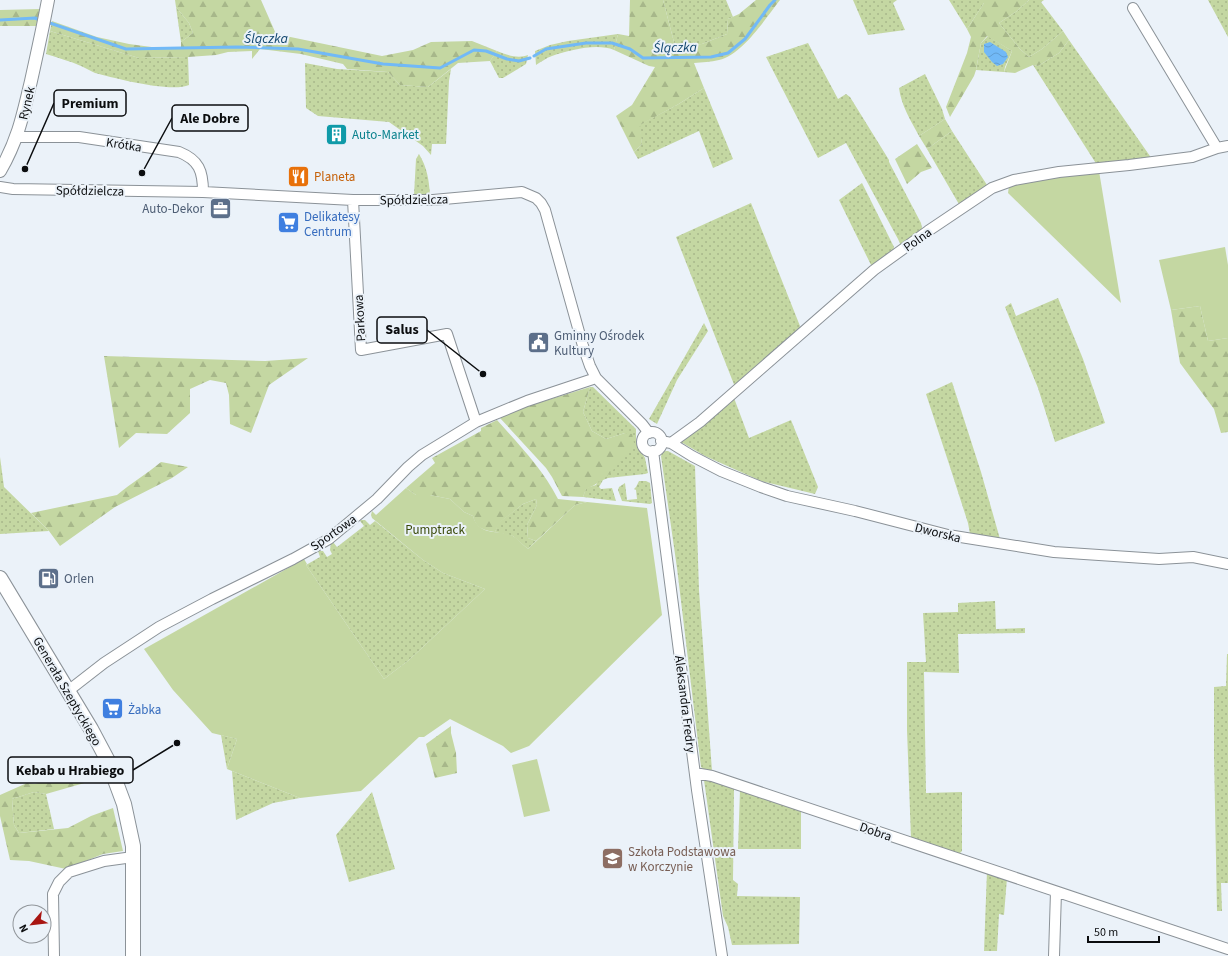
<svg xmlns="http://www.w3.org/2000/svg" width="1228" height="956" font-family="'Source Sans 3',sans-serif">
	<defs>
		<pattern id="grass-dots" width="8" height="8" patternUnits="userSpaceOnUse"><rect width="8" height="8" fill="#c4d7a2"/><path d="M2 2h.1M6 6h.1" fill="none" stroke="#a7b78a" stroke-width="1.8" stroke-linecap="round"/></pattern>
		<pattern id="forest-firs" width="22" height="20" patternUnits="userSpaceOnUse"><rect width="22" height="20" fill="#c4d7a2"/><path d="M5 1l3.5 6h-7zM16 11l3.5 6h-7z" fill="#a7b78a"/></pattern>
		<pattern id="water-waves" width="16" height="10" patternUnits="userSpaceOnUse"><rect width="16" height="10" fill="#71b9f7"/><path d="M0 5q4-4 8 0t8 0" fill="none" stroke="#609ed3"/></pattern>
	</defs>
	<rect width="100%" height="100%" fill="#ebf2f9"/>
	<path fill="url(#grass-dots)" d="M663 0H726L733 17 728 19 727 34 702 44 675 46Z
		M853 0H897L893 3 905 30 868 35Z
		M949 0H984V3L967 29Z
		M1029 0H1044L1041 2 1063 31 1042 49 1029 57 1020 49 999 23 1017 11Z
		M1208 0H1228V37Z
		M176 7 189 23 193 33 181 42Z
		M50 31 139 58 188 57 189 85C171 93 114 78 95 73 90 71 86 68 81 66 70 61 58 58 46 54Z
		M618 34 614 50C597 43 570 50 552 56 546 58 541 62 536 65L535 51 550 45 568 41Z
		M988 36 1012 51 1005 67 1004 72 976 70 981 43Z
		M1069 40 1152 159 1097 165 1033 65 1038 66 1059 53Z
		M808 43 838 99 846 94 850 97 889 160V162L921 223 922 228 920 233 901 246 898 239 846 143 818 158 766 57Z
		M497 51C507 55 518 59 528 55L526 64 503 78H499L490 61Z
		M305 63 337 69 388 72 400 85 428 87 451 69 449 81 446 144H432L431 155 423 146 389 122 318 116 306 108Z
		M925 74 942 109 945 119 919 136C911 121 901 105 899 88Z
		M704 88 733 159 713 168 699 131 638 159 634 152 642 144 639 125 677 105Z
		M952 131 987 185 986 190 960 206 927 149Z
		M419 154C427 167 429 180 430 195H414L416 159Z
		M862 183 894 247 893 252 872 267 839 200Z
		M751 203 800 326 798 333 735 387 676 237Z
		M1058 298 1083 359 1105 423 1055 442 1038 388 1005 307 1011 303 1016 316Z
		M704 323 708 331 677 380 657 424 649 419Z
		M952 382 981 472 1000 539 970 534 968 523 949 464 926 394Z
		M590 387H593L636 429V443L645 458 648 473 645 474 608 478 603 480 599 487 601 489 612 488 616 501 583 497 586 488 596 485 625 433 606 439 592 431 583 412Z
		M734 398 749 438 791 420 818 487 815 494 761 481 705 456 681 442Z
		M666 451H668L695 466 699 590 712 771H706L701 767 677 568 661 456 663 452Z
		M0 457 4 487 49 531 0 534Z
		M639 481H646L650 483 652 503 650 504 622 501 618 490 619 487 625 483 627 500 637 499 636 490 634 489 636 487Z
		M536 499 537 505 527 525 528 538 536 541 528 549 513 536 495 532 498 523 523 504Z
		M361 520H365L370 525 375 521 423 560 443 573 485 589 409 660 384 679 306 565 320 557 318 551H323L327 557 332 554 330 550 331 543 333 542 337 547 364 526 360 521Z
		M995 601 996 629 1025 628V633L958 634 959 673 924 672 926 793 962 792V851L959 854 911 838 907 730V662H926L923 613 958 612V603Z
		M1227 654H1228V883H1221L1222 911H1217L1214 755V687L1226 686Z
		M221 735 237 739 227 769Z
		M232 771 300 798 273 803 236 820Z
		M707 779 734 788 733 880 738 884 737 896 800 897 799 944 732 945 728 927 723 916 704 780Z
		M740 790 801 811V849H738Z
		M34 792 46 794 54 829 19 833 14 825 12 799Z
		M372 792 395 869 349 882 336 835Z
		M987 871 1007 878 1004 915 999 914 997 951H984Z"/>
	<path fill="url(#forest-firs)" d="M175 0H261L276 34 382 56 413 50 431 42 472 41 497 51 490 61 458 63 428 87 400 85 388 72 347 69 343 64 301 54 260 49 252 59V51L228 52 216 55 188 57 139 58 50 31 52 21 97 37 129 44 159 48 181 47V42L193 33 189 23 176 7Z
		M630 0H663L675 46 702 44 727 34 728 19 739 14 756 0H780C765 19 743 54 719 60 711 62 702 62 694 63L704 88 677 105 640 125 642 144 634 152 616 116 632 105 655 67 649 66 614 50 618 34 629 36Z
		M984 0H1029L1017 11 999 23 1020 49 1029 57 1042 49 1063 31 1069 40 1059 53 1038 66 1033 65 1015 73 1004 72 1012 51 987 36 981 43 976 70 974 76 950 117 946 107 967 53 971 37 967 29 984 3Z
		M40 9 36 26H0V10Z
		M945 119 952 131 927 149 919 136Z
		M917 144 932 168 921 172 907 184 895 159Z
		M1200 306 1208 341 1228 338V432L1221 433 1214 409 1180 363 1171 310Z
		M104 356 265 361 308 358 269 385 251 433 230 424 229 395 226 383 210 380 190 389V413L167 434 136 433 119 448Z
		M590 387 583 412 592 431 606 439 625 433 632 434 634 443C622 461 607 481 586 489L583 497 562 496 552 477 546 468 500 418 525 407Z
		M497 420C520 446 542 468 558 499L587 502 575 505 536 541 528 538 527 525 537 505 536 499 523 504 499 523 495 532C484 530 476 529 473 516L464 512 450 499 430 495H416L406 488 435 463 432 458 481 431V428Z
		M161 462 188 467 172 478 115 507 60 546 49 531 31 513 117 495C131 483 147 474 161 462Z
		M451 726V733L456 753 457 773 435 778 426 744Z
		M97 768 102 778 46 794 34 792 12 799 14 825 19 833 68 828 91 816 113 808 123 851 103 854 66 869 29 861 10 860 0 816V795L27 783 35 784Z"/>
	<path fill="#c4d7a2" d="M1099 171 1121 303 1008 193 1009 186Z
		M1225 247 1228 265V338L1208 341 1200 306 1171 310 1159 260Z
		M406 488 416 495H430L450 499 464 512 473 516C479 537 498 529 513 536 518 539 523 545 528 549L575 505 587 502 647 508 662 615 529 746 511 753 503 746 450 719 424 737H419L361 791 300 798 227 769 237 739 212 733 173 690 144 649 304 559 307 564 306 565 384 679 409 660 485 589 443 573 423 560 372 518 371 515 372 511 376 515Z
		M537 759 550 811 524 817 512 765Z"/>
	<path fill="url(#water-waves)" d="M990 42 1006 52 1008 57 1003 64 997 66 992 62 984 52V44Z"/>
	<g fill="none" stroke-linecap="round" stroke-linejoin="round">
		<path stroke="#71b9f7" stroke-width="3" d="M0 20 35 18 42 21
			M47 22 126 49 237 47 298 49 383 64 440 68 474 50 486 51 507 59 519 61 530 58
			M534 56 546 49 586 43H612L630 49 643 58 711 57 728 53 745 39 770 5 775 0"/>
		<defs>
			<path id="minor" d="M1133 8 1217 148
				M17 137H79L179 152C199 160 203 171 203 192
				M0 187 13 189 203 192 353 200H433L522 192 536 198 541 203 545 210 583 346 590 366 596 378 642 424 649 433
				M353 200 361 350 447 334 476 422
				M642 442a10 10 0 1 1 20 0a10 10 0 1 1-20 0Z
				M661 441 671 443 692 456 721 471 761 487 787 496 855 511 948 535 1054 552 1159 559 1193 557 1228 564
				M671 443 700 422 874 270 928 231 992 188 1014 180 1059 172 1129 165 1192 157 1217 148 1228 146
				M653 451 697 790 722 956
				M68 691 104 663 159 627 212 599 293 559 329 539 377 499 408 467 422 455 476 422 527 401 596 378
				M695 773 712 776 1228 949
				M54 956 53 894 59 882 69 872 104 861 133 857
				M1054 956 1056 892"/>
			<path id="tertiary" d="M0 171C18 140 23 115 31 81 37 54 43 27 48 0"/>
			<path id="secondary" d="M0 578 91 729 108 761 124 804 133 846V956"/>
		</defs>
		<use href="#minor" stroke="#8b9298" stroke-width="12"/>
		<use href="#tertiary" stroke="#8b9298" stroke-width="14"/>
		<use href="#secondary" stroke="#8b9298" stroke-width="16"/>
		<use href="#minor" stroke="#fff" stroke-width="10"/>
		<use href="#tertiary" stroke="#fff" stroke-width="12"/>
		<use href="#secondary" stroke="#fff" stroke-width="14"/>
	</g>
	<defs>
		<symbol id="building-square" viewBox="-11 -11 22 22"><rect x="-9" y="-9" width="18" height="18" rx="4" fill="#0f9aa8" stroke="#ebf2f9"/><path d="M-4-6H4V6H1V3H-1V6H-4ZM-2.5-4.3h1.7v1.8h-1.7ZM.8-4.3h1.7v1.8H.8ZM-2.5-1h1.7V.8h-1.7ZM.8-1h1.7V.8H.8Z" fill="#fff"/></symbol>
		<symbol id="restaurant-square" viewBox="-11 -11 22 22"><rect x="-9" y="-9" width="18" height="18" rx="4" fill="#e8710a" stroke="#ebf2f9"/><path d="M-5-6h1v4h1v-4h1v4h1v-4h1v5L-1.5 .5V6h-2V.5L-5-1ZM5-6V6H3V1.5H1.5Q1.5-4 5-6Z" fill="#fff"/></symbol>
		<symbol id="office-square" viewBox="-11 -11 22 22"><rect x="-9" y="-9" width="18" height="18" rx="4" fill="#5c6f8a" stroke="#ebf2f9"/><path d="M-6-3h4V-5.5h4V-3h4V5H-6ZM-1-4.5V-3h2v-1.5ZM-6 0V1H6V0Z" fill="#fff"/></symbol>
		<symbol id="supermarket-square" viewBox="-11 -11 22 22"><rect x="-9" y="-9" width="18" height="18" rx="4" fill="#3f7fe0" stroke="#ebf2f9"/><path d="M-6-5.5h2.5l.6 2H6L4.5 2H-2.5L-4.4-4H-6ZM-1.5 3.2a1.3 1.3 0 1 0 .1 0ZM3 3.2a1.3 1.3 0 1 0 .1 0Z" fill="#fff"/></symbol>
		<symbol id="civic-square" viewBox="-11 -11 22 22"><rect x="-9" y="-9" width="18" height="18" rx="4" fill="#5c6f8a" stroke="#ebf2f9"/><path d="M-.6-6.5H3V-4.5H.6V-3L4-1V1h2V6H-6V1h2V-1L-.6-3ZM-1.2 2.5V6h2.4V2.5Z" fill="#fff"/></symbol>
		<symbol id="fuel-square" viewBox="-11 -11 22 22"><rect x="-9" y="-9" width="18" height="18" rx="4" fill="#5c6f8a" stroke="#ebf2f9"/><path d="M-5.5-6h7V0h2V4h1.3V-2.5L3-4.5l.8-.8L6-3V5H2.5V1h-1V6h-7ZM-4.2-4.7v3.2H.2V-4.7Z" fill="#fff"/></symbol>
		<symbol id="school-square" viewBox="-11 -11 22 22"><rect x="-9" y="-9" width="18" height="18" rx="4" fill="#8d6e63" stroke="#ebf2f9"/><path d="M0-5L7-2L0 1L-7-2ZM-4 1L0 2.5L4 1V4Q0 6-4 4Z" fill="#fff"/></symbol>
	</defs>
	<g fill-rule="evenodd">
		<use href="#building-square" x="324" y="122" width="25" height="25"/>
		<use href="#restaurant-square" x="286" y="164" width="25" height="25"/>
		<use href="#office-square" x="208" y="196" width="25" height="25"/>
		<use href="#supermarket-square" x="276" y="210" width="25" height="25"/>
		<use href="#civic-square" x="526" y="330" width="25" height="25"/>
		<use href="#fuel-square" x="36" y="566" width="25" height="25"/>
		<use href="#supermarket-square" x="100" y="696" width="25" height="25"/>
		<use href="#school-square" x="600" y="846" width="25" height="25"/>
	</g>
	<g text-anchor="middle" stroke-width="4" stroke-linejoin="round" paint-order="stroke">
		<g font-size="13" fill="#0b0d0f" stroke="#ebf2f9">
			<text transform="translate(26 103) rotate(-77)" y="5">Rynek</text>
			<text transform="translate(124 144) rotate(9)" y="5">Krótka</text>
			<text transform="translate(90 190) rotate(1)" y="5">Spółdzielcza</text>
			<text transform="translate(414 199) rotate(-1)" y="5">Spółdzielcza</text>
			<text transform="translate(917 239) rotate(-35)" y="5">Polna</text>
			<text transform="translate(359 318) rotate(-93)" y="5">Parkowa</text>
			<text transform="translate(333 532) rotate(-35)" y="5">Sportowa</text>
			<text transform="translate(938 532) rotate(14)" y="5">Dworska</text>
			<text transform="translate(68 691) rotate(60)" y="5">Generała Szeptyckiego</text>
			<text transform="translate(686 704) rotate(83)" y="5">Aleksandra Fredry</text>
			<text transform="translate(876 831) rotate(19)" y="5">Dobra</text>
		</g>
		<g font-size="13" fill="#0d838f" stroke="#ebf2f9" text-anchor="start">
			<text x="352" y="139">Auto-Market</text>
		</g>
		<g font-size="13" fill="#c56008" stroke="#ebf2f9" text-anchor="start">
			<text x="314" y="181">Planeta</text>
		</g>
		<g font-size="13" fill="#4e5e75" stroke="#ebf2f9" text-anchor="start">
			<text x="204" y="213" text-anchor="end">Auto-Dekor</text>
			<text x="554" y="340">Gminny Ośrodek<tspan x="554" dy="15">Kultury</tspan></text>
			<text x="64" y="583">Orlen</text>
		</g>
		<g font-size="13" fill="#366cbe" stroke="#ebf2f9" text-anchor="start">
			<text x="304" y="221">Delikatesy<tspan x="304" dy="15">Centrum</tspan></text>
			<text x="128" y="714">Żabka</text>
		</g>
		<g font-size="13" fill="#384807" stroke="#ebf2f9">
			<text x="435" y="534">Pumptrack</text>
		</g>
		<g font-size="13" fill="#785e54" stroke="#ebf2f9" text-anchor="start">
			<text x="628" y="856">Szkoła Podstawowa<tspan x="628" dy="15">w Korczynie</tspan></text>
		</g>
		<g font-size="14" font-style="italic" fill="#134870" stroke="#ebf2f9">
			<text x="266" y="43">Ślączka</text>
			<text transform="translate(675 47) rotate(-1)" y="5">Ślączka</text>
		</g>
	</g>
	<path fill="none" stroke="#0b0d0f" stroke-width="1.5" d="M25 169L54 103M142 173L172 118M483 374L427 330M177 743L133 770"/>
	<g fill="#0b0d0f" stroke="#ebf2f9" stroke-width="1.5">
		<circle cx="25" cy="169" r="4"/>
		<circle cx="142" cy="173" r="4"/>
		<circle cx="483" cy="374" r="4"/>
		<circle cx="177" cy="743" r="4"/>
	</g>
	<g fill="#ebf2f9" stroke="#0b0d0f" stroke-width="1.5">
		<rect x="54" y="90" width="72" height="26" rx="4"/>
		<rect x="172" y="105" width="76" height="26" rx="4"/>
		<rect x="377" y="317" width="50" height="26" rx="4"/>
		<rect x="8" y="757" width="125" height="26" rx="4"/>
	</g>
	<g font-size="14" text-anchor="middle" font-weight="bold" fill="#0b0d0f">
		<text x="90" y="108">Premium</text>
		<text x="210" y="123">Ale Dobre</text>
		<text x="402" y="334">Salus</text>
		<text x="70" y="775">Kebab u Hrabiego</text>
	</g>
	<g transform="translate(32 924) rotate(242)"><circle r="19" fill="#ebf2f9" stroke="#91969b"/>
	<path d="M0-3L7 15L0 10L-7 15Z" fill="#a81512"/>
	<text y="-6" font-size="11" font-weight="bold" text-anchor="middle" fill="#0b0d0f">N</text>
	</g>
	<path d="M1088 936v6h71v-6" fill="none" stroke="#0b0d0f" stroke-width="2"/>
	<text x="1094" y="936" font-size="12" fill="#0b0d0f" stroke="#ebf2f9" stroke-width="3" paint-order="stroke">50 m</text>
</svg>
